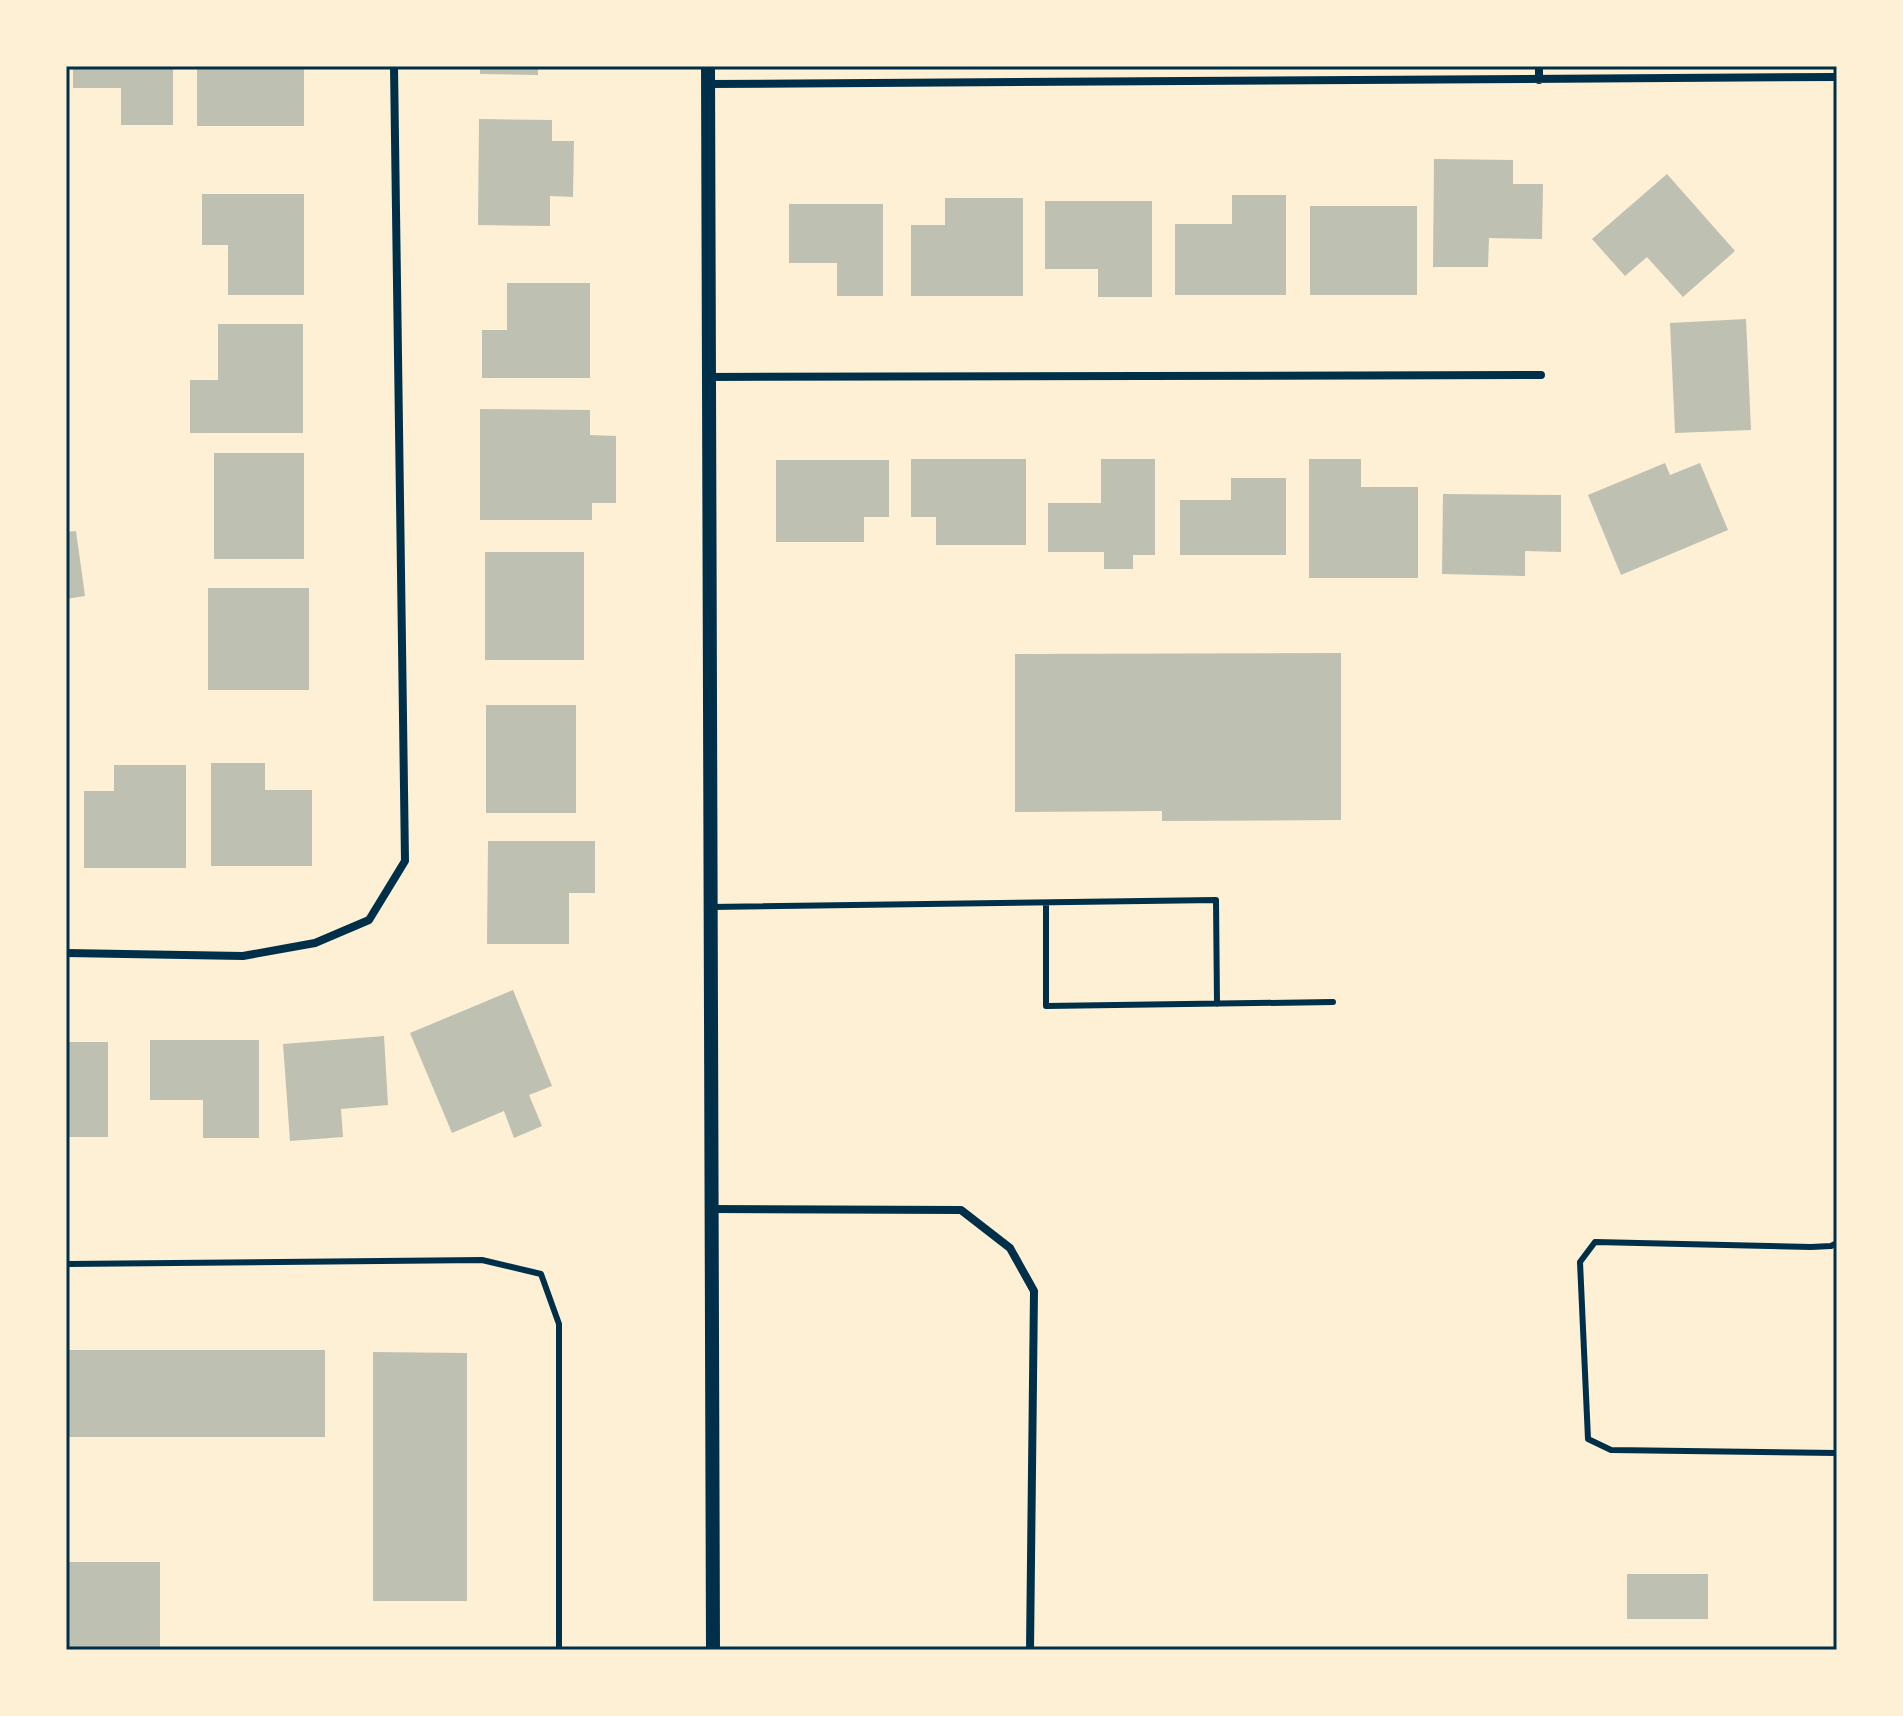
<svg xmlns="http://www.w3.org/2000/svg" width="1903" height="1716" font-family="'Sofia Sans Condensed',sans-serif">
	<rect width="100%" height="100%" fill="#fdf0d5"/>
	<path fill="#bec0b2" d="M73 66H173V125H121V88H73Z
		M197 66H304V126H197Z
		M480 66H538V75L480 74Z
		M479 119 552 120V141H574L573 197 550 196V226L478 225Z
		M1434 159 1513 160V184H1543L1542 239 1489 238 1488 267H1433Z
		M1667 174 1735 251 1683 297 1647 257 1625 276 1592 239Z
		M202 194H304V295H228V245H202Z
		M1232 195H1286V295H1175V224H1232Z
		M945 198H1023V296H911V225H945Z
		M1045 201H1152V297H1098V269H1045Z
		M789 204H883V296H837V263H789Z
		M1310 206H1417V295H1310Z
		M507 283H590V378H482V330H507Z
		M1746 319 1751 430 1675 433 1670 323Z
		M218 324H303V433H190V380H218Z
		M480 409 590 410V435L616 436V503H592V520H480Z
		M214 453H304V559H214Z
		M911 459H1026V545H936V517H911Z
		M1101 459H1155V555H1133V569H1104V552H1048V503H1101Z
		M1309 459H1361V487H1418V578H1309Z
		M776 460H889V517H864V542H776Z
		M1665 463 1670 475 1700 463 1728 530 1621 575 1588 495Z
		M1231 478H1286V555H1180V500H1231Z
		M1443 494 1561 495V552L1525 551V576L1442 574Z
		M76 531 85 596 66 599V532Z
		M485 552H584V660H485Z
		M208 588H309V690H208Z
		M1341 653V820L1162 821V811L1015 812V654Z
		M486 705H576V813H486Z
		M211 763H265V790H312V866H211Z
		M114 765H186V868H84V791H114Z
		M488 841H595V893H569V944H487Z
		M513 990 552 1086 529 1095 542 1126 514 1138 504 1111 452 1133 410 1033Z
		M384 1036 388 1105 341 1109 343 1137 290 1141 283 1044Z
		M150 1040H259V1138H203V1100H150Z
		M66 1042H108V1137H66Z
		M66 1350H325V1437H66Z
		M373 1352 467 1353V1601H373Z
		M66 1562H160V1650H66Z
		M1627 1574H1708V1619H1627Z
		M369 1647H428V1650H369Z"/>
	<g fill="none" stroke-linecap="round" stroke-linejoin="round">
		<path stroke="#003049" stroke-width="6" d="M1046 903V1006L1333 1002
			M711 907 1216 900 1217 1004
			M1837 1243 1831 1246 1811 1247 1595 1242 1580 1262 1588 1439 1611 1450 1837 1453
			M66 1264 482 1260 541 1274 559 1324V1650"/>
		<path stroke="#003049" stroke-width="8" d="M1539 80V66
			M708 84 1837 77
			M708 377 1541 375
			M66 953 243 956 315 943 369 920 405 861 394 66
			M711 1209 961 1210 1010 1248 1034 1291 1030 1650"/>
		<path stroke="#003049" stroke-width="14" d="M708 66 713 1650"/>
	</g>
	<rect width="1903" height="1716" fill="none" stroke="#fdf0d5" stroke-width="136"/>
	<rect x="68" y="68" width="1767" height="1580" fill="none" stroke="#003049" stroke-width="3"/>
</svg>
